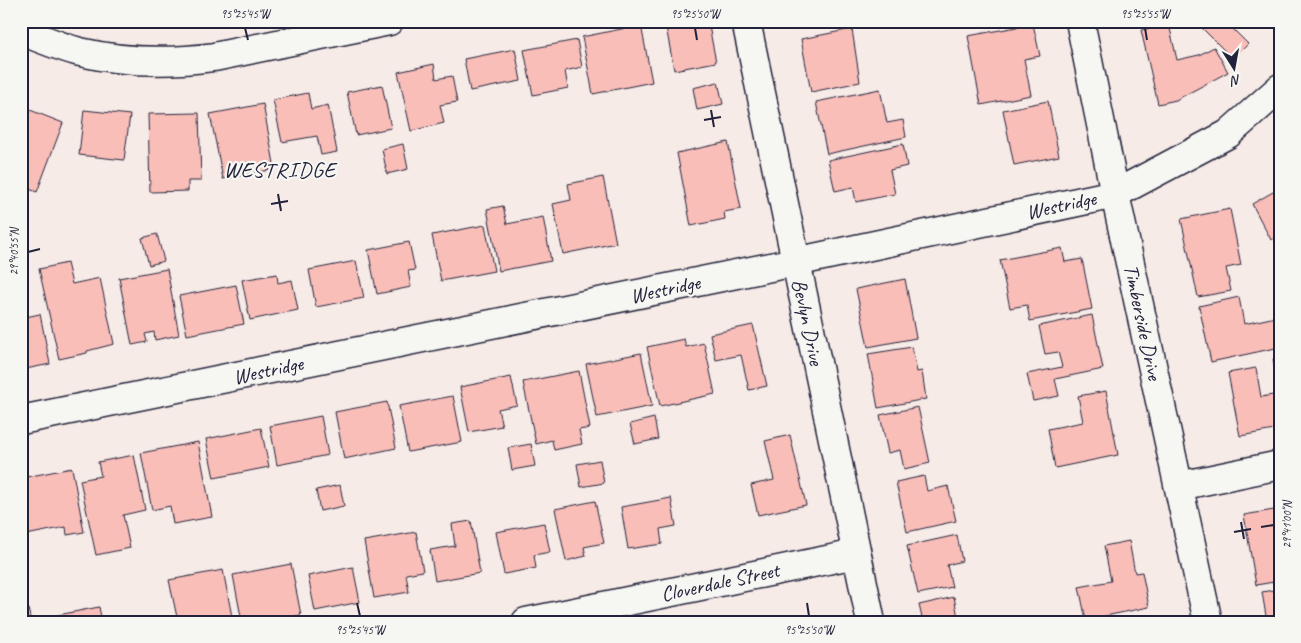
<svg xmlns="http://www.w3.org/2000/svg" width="1301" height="643" font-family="Caveat,sans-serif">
	<rect width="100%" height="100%" fill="#f7ebe7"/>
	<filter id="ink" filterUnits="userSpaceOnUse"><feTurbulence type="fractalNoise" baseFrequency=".02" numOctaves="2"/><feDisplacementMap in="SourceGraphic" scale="10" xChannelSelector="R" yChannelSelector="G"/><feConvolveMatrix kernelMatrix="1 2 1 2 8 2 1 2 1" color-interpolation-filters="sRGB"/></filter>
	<g filter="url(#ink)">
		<path fill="#fabeb9" stroke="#22223b" d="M665 21H708L716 62 674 70Z
			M796 21H836L797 29Z
			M993 21H1020L994 26Z
			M1195 21H1229L1227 23 1248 44 1233 59Z
			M1033 24 1040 56 1024 59 1031 95 981 105 968 36Z
			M1169 24 1177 60 1199 55 1214 47 1228 72 1176 100 1158 104 1141 30Z
			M641 25 652 82 593 94 582 37Z
			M852 29 860 82 811 92 801 39Z
			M577 40 582 67 565 71 568 88 533 95 524 50Z
			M515 49 521 81 470 91 464 59Z
			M434 64 436 79 452 76 457 102 440 105 444 123 411 131 398 72Z
			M718 82 723 104 697 110 693 88Z
			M382 85 391 128 356 135 347 92Z
			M880 89 887 123 903 120 906 137 827 154 816 102Z
			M308 93 311 109 328 105 337 152 321 155 317 136 282 142 273 100Z
			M1048 101 1059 156 1014 165 1003 110Z
			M263 104 275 169 223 179 210 114Z
			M30 110 63 123 37 192 21 186V124L24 125Z
			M84 110 130 115 124 160 79 155Z
			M199 113 201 181H188V191L150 192 148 114Z
			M728 142 741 209 724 212 725 219 691 226 677 153Z
			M403 144 408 169 387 174 382 149Z
			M903 144 907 166 890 170 895 194 856 202 853 187 835 191 828 160Z
			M603 177 616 243 563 254 553 204 571 200 568 184Z
			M1280 188V236L1271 240 1252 204Z
			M21 193 30 197 21 216Z
			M503 206 507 224 543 217 551 261 499 271 487 209Z
			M1230 209 1241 265 1226 268 1231 291 1198 297 1181 219Z
			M485 225 494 271 441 281 432 235Z
			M157 234 164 261 149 265 142 238Z
			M409 242 415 270 408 271 411 287 377 294 368 250Z
			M1062 248 1065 262 1082 259 1092 309 1030 321 1027 305 1010 308 1000 260Z
			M356 261 364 298 316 307 309 270Z
			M67 263 72 284 100 278 114 344 87 351V353L59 359 39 269Z
			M167 269 179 335 155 340 154 332 145 334 147 342 132 345 119 278Z
			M277 274 278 283 292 280 298 310 250 320 242 280Z
			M905 279 916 338 868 347 856 289Z
			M236 285 244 324 187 335 179 296Z
			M1239 297 1244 324 1280 316V347L1211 362 1199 306Z
			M40 314 50 364 21 370V318Z
			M1092 315 1103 369 1055 379 1059 396 1033 401 1027 374 1062 367 1058 352 1045 354 1039 326Z
			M753 325 767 386 749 390 741 355 716 360 710 334Z
			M684 339 686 347 704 343 715 394 660 406 647 347Z
			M912 347 917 372 922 371 926 399 878 408 868 354Z
			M641 353 652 406 597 417 586 364Z
			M1280 358V429L1240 436 1228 373 1256 368 1261 397 1279 394 1273 359Z
			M579 371 590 428 579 430 582 444 554 450 552 440 536 444 523 382Z
			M511 377 517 405 498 409 502 426 469 432 460 387Z
			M1106 391 1118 455 1055 468 1048 429 1083 422 1078 396Z
			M453 396 462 442 408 452 399 406Z
			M387 402 396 448 344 459 335 412Z
			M918 407 930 463 904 469 900 450 888 453 880 415Z
			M321 416 328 455 277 465 270 426Z
			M654 418 658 439 635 444 630 424Z
			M261 428 269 467 214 478 206 439Z
			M790 435 806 505 758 515 751 485 774 480 765 441Z
			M198 442 212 517 173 524 170 506 152 510 141 453Z
			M531 444 535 466 512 470 508 448Z
			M134 455 145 510 123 515 130 548 96 555 80 480 101 476 98 462Z
			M600 460 604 483 581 487 577 464Z
			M72 468 84 532 67 535 66 527 26 535 21 511V478Z
			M924 476 927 491 948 486 956 521 907 532 896 482Z
			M340 485 344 506 320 511 316 490Z
			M671 498 676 526 660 529 662 544 628 549 621 507Z
			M595 501 604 543 584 547 586 556 566 561 555 509Z
			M1280 509V581L1256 585 1244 515Z
			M471 521 480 573 435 581 430 550 455 546 452 524Z
			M544 523 550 552 534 555 536 568 504 574 496 532Z
			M416 532 423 571 406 574 409 592 374 598 364 541Z
			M957 535 962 561 947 565 952 587 918 594 907 546Z
			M1129 541 1135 573 1142 572 1149 607 1086 620 1079 587 1111 581 1104 546Z
			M291 564 301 615 264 622H242L233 575Z
			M353 567 360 602 315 611 308 576Z
			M223 570 233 622H178L169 580Z
			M1280 589V622H1267L1262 592Z
			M954 597 959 622H923L919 605Z
			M27 604 31 622H21V605Z
			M99 607 102 622H44L43 618Z
			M1153 617V622H1132Z"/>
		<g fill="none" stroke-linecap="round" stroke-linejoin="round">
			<defs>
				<path id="minor" d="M746 21 871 622
					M1080 21 1115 194 1208 622
					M21 31C40 38 60 47 80 52 123 62 170 63 214 57L389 21
					M21 420 795 262 1115 194 1228 134 1280 88
					M1179 486 1280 465
					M526 622 856 554"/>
			</defs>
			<use href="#minor" stroke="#22223b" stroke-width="31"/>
			<use href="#minor" stroke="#f6f6f2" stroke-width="28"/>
		</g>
	</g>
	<path fill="none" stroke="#22223b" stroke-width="2" d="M245 28 248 40M695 28 697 40M1145 28 1147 40M711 110 714 127M704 120 721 117M278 194 281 211M271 204 288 201M28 252 40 249M1241 522 1244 539M1261 527 1274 525M1234 532 1251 529M357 603 360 616M807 603 809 616"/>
	<g text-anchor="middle" stroke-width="4.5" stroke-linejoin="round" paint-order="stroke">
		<g font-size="21" fill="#22223b" stroke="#f6f6f2">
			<text transform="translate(1061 205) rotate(-12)" y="7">Westridge</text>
			<text transform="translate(665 289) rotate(-12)" y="7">Westridge</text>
			<text transform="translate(808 322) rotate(78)" y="7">Bevlyn Drive</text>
			<text transform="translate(1143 322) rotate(78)" y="7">Timberside Drive</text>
			<text transform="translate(268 370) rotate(-12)" y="7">Westridge</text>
			<text transform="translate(720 582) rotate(-12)" y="7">Cloverdale Street</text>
		</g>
		<g font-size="22" letter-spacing="1" fill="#22223b" stroke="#f6f6f2">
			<text x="280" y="177">WESTRIDGE</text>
		</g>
	</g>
	<rect width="1301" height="643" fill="none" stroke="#f6f6f2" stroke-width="55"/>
	<g transform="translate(1234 68) rotate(169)" stroke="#f6f6f2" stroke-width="4" paint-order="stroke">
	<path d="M0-4L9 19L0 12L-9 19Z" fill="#22223b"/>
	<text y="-8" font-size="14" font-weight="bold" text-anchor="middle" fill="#22223b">N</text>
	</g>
	<rect x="28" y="28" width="1246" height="588" fill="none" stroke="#22223b" stroke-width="2"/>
	<g font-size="12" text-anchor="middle" fill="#22223b">
		<text x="245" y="18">95°25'45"W</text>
		<text x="695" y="18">95°25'50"W</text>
		<text x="1145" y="18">95°25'55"W</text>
		<text transform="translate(14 252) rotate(-90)" y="4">29°40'55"N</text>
		<text transform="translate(1287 525) rotate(-90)" y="4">29°41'00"N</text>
		<text x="360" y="634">95°25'45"W</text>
		<text x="809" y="634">95°25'50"W</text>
	</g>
</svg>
